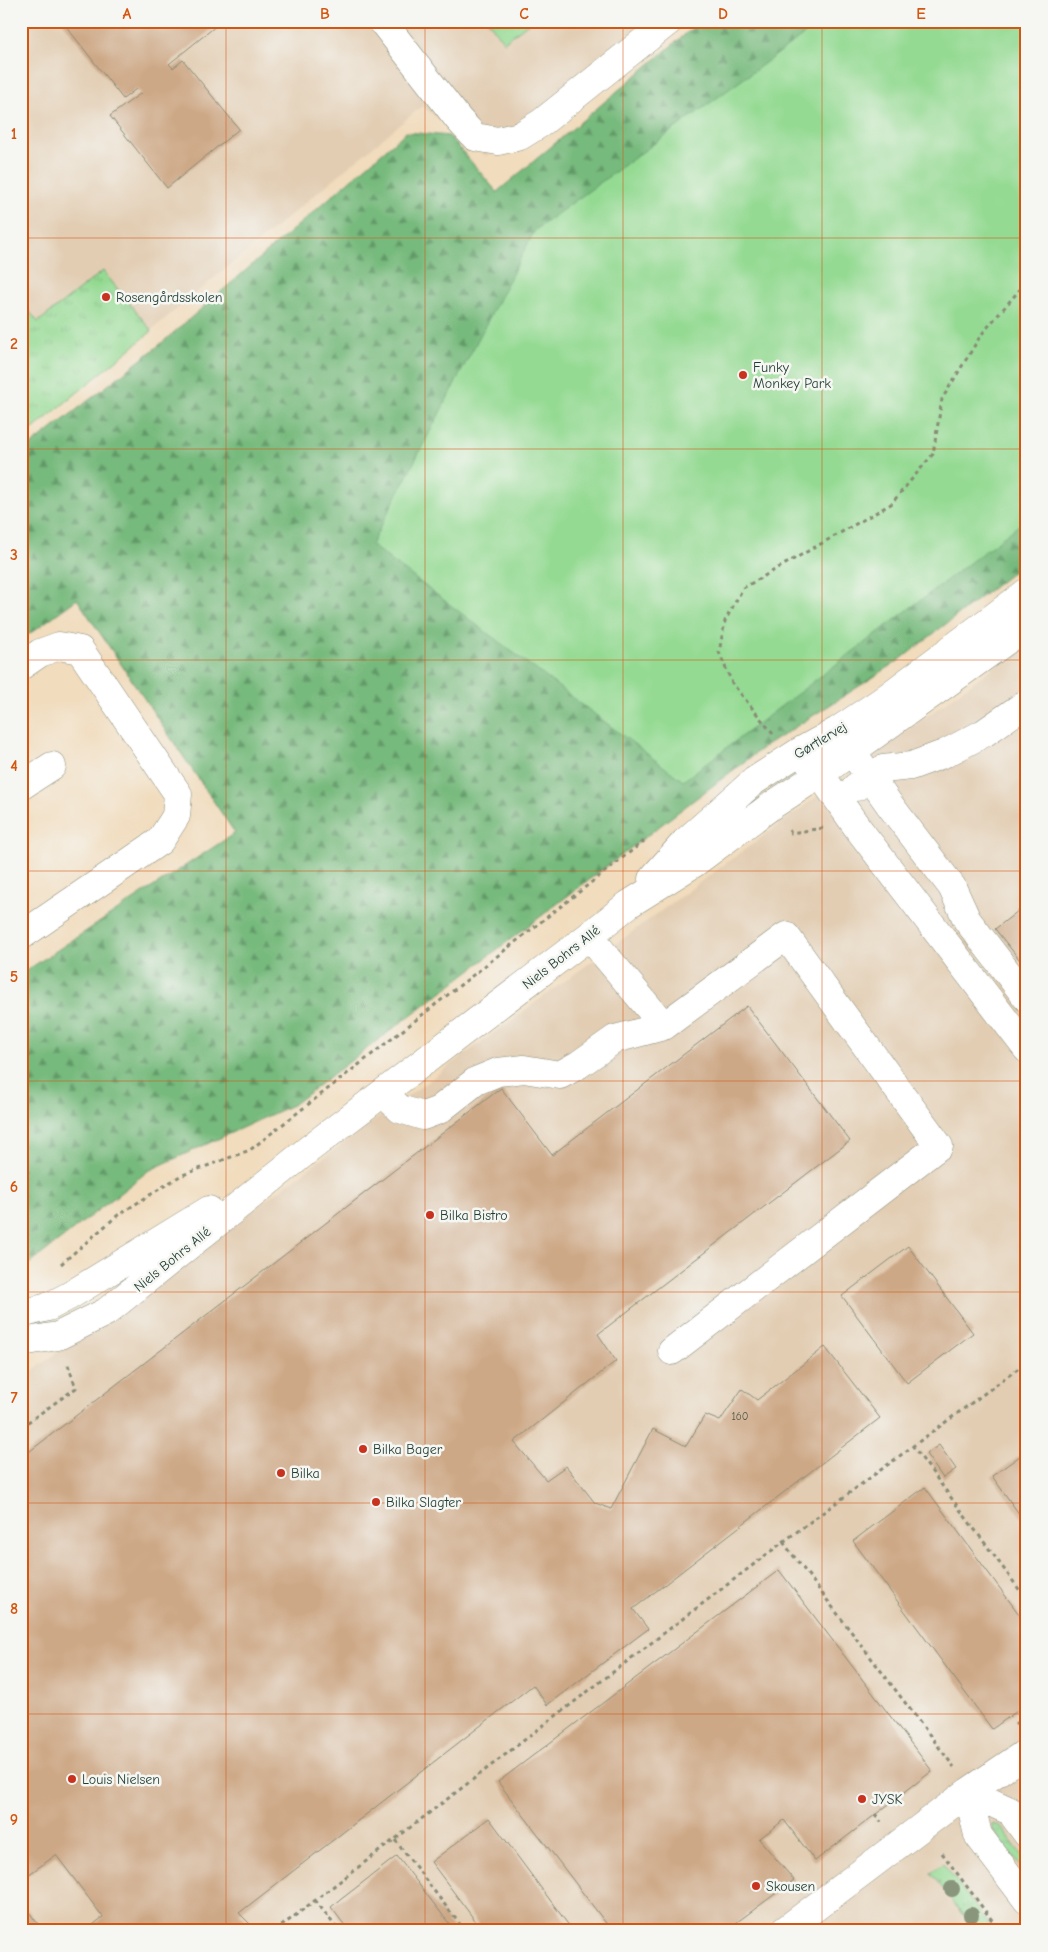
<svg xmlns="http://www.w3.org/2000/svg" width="1048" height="1952" font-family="'Comic Neue',sans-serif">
	<defs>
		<pattern id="grass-tufts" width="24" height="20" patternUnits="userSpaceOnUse" patternTransform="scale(1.25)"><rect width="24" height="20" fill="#94da93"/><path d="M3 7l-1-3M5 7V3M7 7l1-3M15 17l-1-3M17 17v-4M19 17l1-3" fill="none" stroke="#7fbc7f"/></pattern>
		<pattern id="forest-firs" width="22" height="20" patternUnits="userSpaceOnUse" patternTransform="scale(1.25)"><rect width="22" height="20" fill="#77ba7d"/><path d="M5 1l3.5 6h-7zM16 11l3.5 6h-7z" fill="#619867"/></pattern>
	</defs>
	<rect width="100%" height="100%" fill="#f6f6f2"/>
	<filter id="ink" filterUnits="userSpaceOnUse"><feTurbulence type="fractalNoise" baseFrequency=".02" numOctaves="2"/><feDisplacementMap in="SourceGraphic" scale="10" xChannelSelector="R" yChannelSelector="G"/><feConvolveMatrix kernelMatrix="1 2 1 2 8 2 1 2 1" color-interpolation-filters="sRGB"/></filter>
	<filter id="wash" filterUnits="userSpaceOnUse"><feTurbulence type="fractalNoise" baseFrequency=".0096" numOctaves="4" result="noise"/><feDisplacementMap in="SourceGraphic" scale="20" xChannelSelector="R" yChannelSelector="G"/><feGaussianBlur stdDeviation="1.12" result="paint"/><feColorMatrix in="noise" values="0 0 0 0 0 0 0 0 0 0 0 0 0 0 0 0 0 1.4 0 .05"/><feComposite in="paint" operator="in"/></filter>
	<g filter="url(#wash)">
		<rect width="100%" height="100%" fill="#f1dcbd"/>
		<path fill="#e2cdb3" d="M21 21H652L486 156 422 106 21 438Z
			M1027 643V1931H21V1376L28 1374Z"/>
		<path fill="url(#grass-tufts)" stroke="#5a8c64" d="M103 271 152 331 21 439V301L38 322Z
			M993 1824 1000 1826 1027 1862V1876L993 1830Z
			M943 1864 994 1931H975L931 1873Z"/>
		<path fill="url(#forest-firs)" stroke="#4b7c58" d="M701 21H1027V561L897 662 761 749 294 1104 148 1171 23 1269 21 1268V974L235 833 77 599 21 640V453L157 347 406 132 449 136 497 192Z"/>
		<path fill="#94da93" stroke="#5a8c64" d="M488 21H531L504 42Z
			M823 21H1027V519L683 781 371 545 535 230Z"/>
		<g id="blocks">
			<path fill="#cda886" d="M62 21H222L169 64 173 68 183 60 239 129 167 188 110 116 141 93 136 89 123 99Z
				M1027 904V969L995 929Z
				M747 1006 850 1141 598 1334 616 1361 514 1442 546 1480 566 1466 595 1503 611 1509 653 1429 686 1446 705 1415 720 1421 742 1389 757 1400 825 1347 880 1418 633 1609 648 1629 547 1705 533 1685 239 1913 253 1927 248 1931H114L112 1929 110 1931H85L103 1917 56 1855 21 1880V1458L501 1088 552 1155Z
				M908 1246 973 1333 907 1383 842 1296Z
				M939 1445 956 1469 943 1478 926 1454Z
				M1027 1451V1525L992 1476Z
				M925 1487 1027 1625V1704L992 1729 853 1541Z
				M779 1570 932 1771 815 1861 784 1820 759 1839 794 1880 725 1931H612L498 1782Z
				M489 1818 573 1931H483L431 1862Z
				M397 1856 455 1931H349L331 1907Z
				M21 1901 43 1931H25L21 1926Z"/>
		</g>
	</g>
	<g filter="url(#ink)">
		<use href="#blocks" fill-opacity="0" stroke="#888c78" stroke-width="1"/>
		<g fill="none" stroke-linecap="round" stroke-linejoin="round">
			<defs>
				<path id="minor" d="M382 21 459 120 475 137 498 141 520 136 541 123 669 21
					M21 666 40 653 59 646 80 650 178 794 176 816 160 841 21 936
					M841 736 889 804 952 887 967 920 1027 998
					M807 760 820 774 857 827 1027 1049
					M21 786 52 766
					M856 787 883 769 911 766 946 753 984 733 1027 703
					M652 879 685 842 754 781 799 752 837 731 882 701 1027 592
					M589 936 664 1026 786 936 939 1146 672 1351
					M383 1093 400 1109 423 1116 439 1110 476 1081 498 1072 524 1069 560 1075 578 1065 615 1039 664 1026
					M21 1314 48 1307 69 1296 209 1210
					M21 1342 58 1336 106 1312 309 1149 589 936 629 904 693 864 771 806 820 774 1027 626
					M968 1792 978 1835 1027 1900
					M968 1792 1010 1811 1027 1834
					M784 1931 968 1792 1027 1752"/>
			</defs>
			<use href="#minor" stroke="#888c78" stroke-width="29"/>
			<path stroke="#888c78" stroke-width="3" stroke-dasharray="4 4" stroke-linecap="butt" d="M773 734 732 683 719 652 725 621 743 588 891 504 933 454 942 399 981 335 1027 281
				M789 830 791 833 823 828
				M61 1264 118 1215 180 1176 250 1150 644 841
				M21 1427 76 1388 67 1362
				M912 1445 1027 1600
				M783 1542 954 1767
				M1015 1724 1027 1715
				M875 1814 881 1822
				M395 1840 465 1931
				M942 1853 1000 1931
				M315 1900 339 1931
				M275 1931 783 1542 1027 1362
				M745 1931 756 1922"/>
			<use href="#minor" stroke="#fff" stroke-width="28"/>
		</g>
		<g fill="#8a967c">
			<circle cx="952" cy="1889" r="8"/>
			<circle cx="971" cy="1915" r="8"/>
		</g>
	</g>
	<path fill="none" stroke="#d45610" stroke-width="1" stroke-opacity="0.55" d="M226 21V1931M425 21V1931M623 21V1931M822 21V1931M21 238H1027M21 449H1027M21 660H1027M21 871H1027M21 1081H1027M21 1292H1027M21 1503H1027M21 1714H1027"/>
	<g fill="#c8321e" stroke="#f6f6f2" stroke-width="2">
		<circle cx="106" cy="297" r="5"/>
		<circle cx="743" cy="375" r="5"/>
		<circle cx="430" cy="1215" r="5"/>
		<circle cx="363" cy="1449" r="5"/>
		<circle cx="281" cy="1473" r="5"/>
		<circle cx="376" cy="1502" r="5"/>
		<circle cx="72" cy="1779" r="5"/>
		<circle cx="862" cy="1799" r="5"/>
		<circle cx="756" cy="1886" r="5"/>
	</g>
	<g text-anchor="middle" stroke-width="5" stroke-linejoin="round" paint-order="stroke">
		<g font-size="11" fill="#4a5848">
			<text x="740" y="1420">160</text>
		</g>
		<g font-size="14" fill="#1f3d34" stroke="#f6f6f2" text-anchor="start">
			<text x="116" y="302">Rosengårdsskolen</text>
			<text x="753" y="372">Funky<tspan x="753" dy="16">Monkey Park</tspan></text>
			<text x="440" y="1220">Bilka Bistro</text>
			<text x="373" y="1454">Bilka Bager</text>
			<text x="291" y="1478">Bilka</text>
			<text x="386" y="1507">Bilka Slagter</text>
			<text x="82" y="1784">Louis Nielsen</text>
			<text x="872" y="1804">JYSK</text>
			<text x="766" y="1891">Skousen</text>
		</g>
		<g font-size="14" fill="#1f3d34" stroke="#f6f6f2">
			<text transform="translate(820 740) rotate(-31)" y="5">Gørtlervej</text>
			<text transform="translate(561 957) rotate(-38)" y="5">Niels Bohrs Allé</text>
			<text transform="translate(172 1259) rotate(-39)" y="5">Niels Bohrs Allé</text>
		</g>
	</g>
	<rect width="1048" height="1952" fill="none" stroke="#f6f6f2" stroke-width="55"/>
	<rect x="28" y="28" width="992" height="1896" fill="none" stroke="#d45610" stroke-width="2"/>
	<g font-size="16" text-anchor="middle" font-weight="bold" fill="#d45610">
		<text x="127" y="19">A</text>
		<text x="325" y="19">B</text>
		<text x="524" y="19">C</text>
		<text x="723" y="19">D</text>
		<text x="921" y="19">E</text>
		<text x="14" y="139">1</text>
		<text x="14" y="349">2</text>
		<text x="14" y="560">3</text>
		<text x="14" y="771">4</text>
		<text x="14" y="982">5</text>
		<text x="14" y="1192">6</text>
		<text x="14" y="1403">7</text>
		<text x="14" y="1614">8</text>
		<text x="14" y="1825">9</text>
	</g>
</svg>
